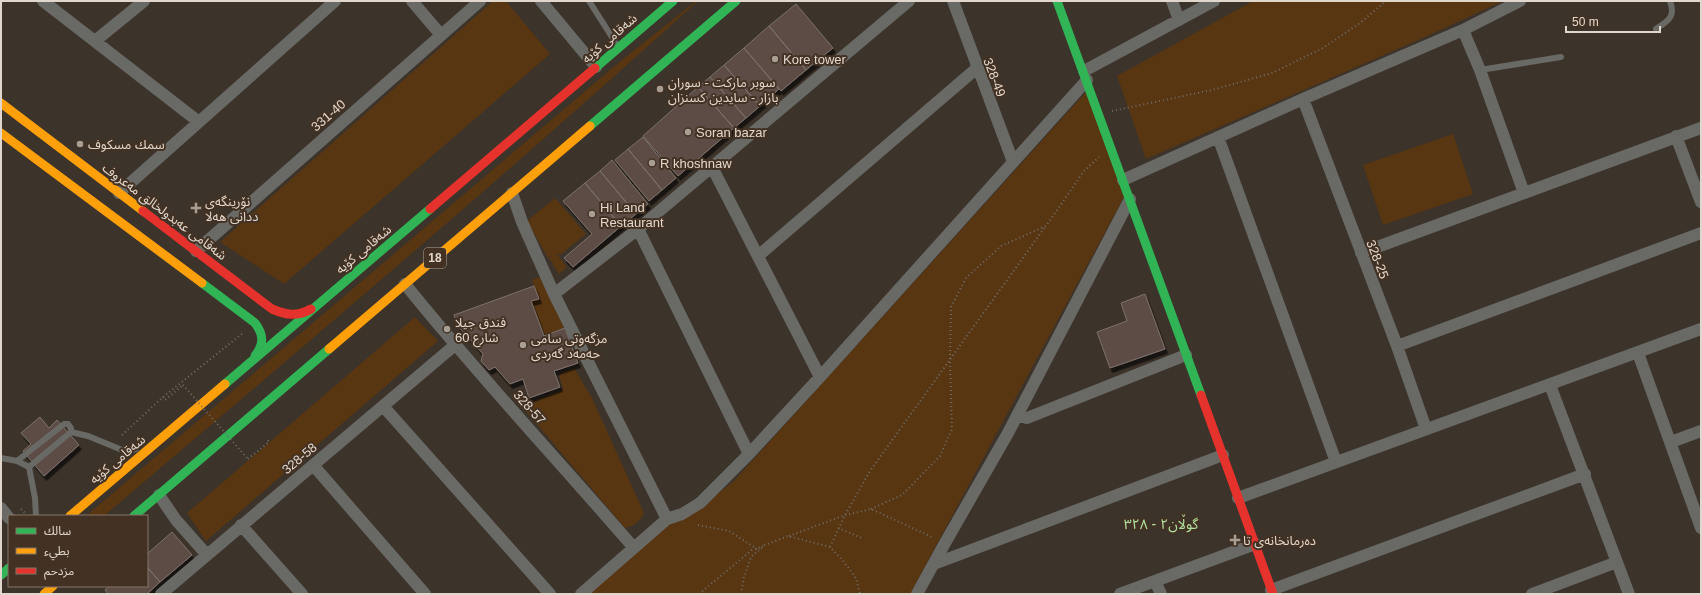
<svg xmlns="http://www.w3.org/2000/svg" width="1702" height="595" font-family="Helvetica,'Noto Sans Arabic',sans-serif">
	<defs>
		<filter id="shadow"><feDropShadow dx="2.5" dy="4.5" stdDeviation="0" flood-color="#0009"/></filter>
	</defs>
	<rect width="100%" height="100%" fill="#3c332a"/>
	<path fill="#583612" d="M493 1H506L550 54 284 284 220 242Z
		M696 1H698C504 177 304 346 104 516H86L617 64Z
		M1253 1H1503L1425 37 1146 159 1117 76Z
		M1086 92 1124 197 910 594H588L671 516 687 517 733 482Z
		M1453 134 1473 194 1383 225 1363 165Z
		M555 198 586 234 560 255 556 253 567 267 559 274 549 258 556 253 548 258 527 221Z
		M540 277 565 328 544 336 531 301 538 298 532 280Z
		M415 317 438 341 206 541 187 513Z
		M574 368 592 398 644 513C642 520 632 527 625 528L519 403 527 398 529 402 563 390 559 374Z"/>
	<path fill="#5d4c44" stroke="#7c726d" filter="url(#shadow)" d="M796 4 833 48 806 70 769 26Z
		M769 26 806 70 781 91 744 48Z
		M744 48 779 89 760 106 724 65Z
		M724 65 760 106 746 118 710 77Z
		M710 77 746 118 734 128 698 87Z
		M698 87 734 128 678 176 643 136Z
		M643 137 676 178 662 190 628 149Z
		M628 149 662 190 649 201 615 160Z
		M612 160 648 204 636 214 600 171Z
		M600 171 636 214 621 226 585 183Z
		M585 183 621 226 573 267 564 258 592 234 563 201Z
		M534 286 539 299 531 301 544 336 565 328 578 363 554 371 560 387 529 398 523 379 510 384 495 367 489 370 481 361 483 354 458 326 454 315Z
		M1145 294 1165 349 1110 368 1097 332 1127 321 1121 303Z
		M40 417 49 428 57 420 79 445 44 476 23 451 31 444 21 433Z
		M172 532 192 555 160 582 147 567V554Z
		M147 567 160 582 147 594H108L105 590 110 586H147Z"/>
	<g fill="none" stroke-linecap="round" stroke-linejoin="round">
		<path stroke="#6f6e69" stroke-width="2" stroke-dasharray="1 3" stroke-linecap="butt" d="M1112 111 1212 90 1272 73 1323 48 1360 23 1386 1
			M163 397 165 400 183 385
			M122 435 163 397 243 333
			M248 459 269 442 267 439
			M21 509 26 514
			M871 509 902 495 940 456 952 429 950 361 951 307 966 278 1001 246 1046 226 1084 171 1099 157
			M698 525 729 531 757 549
			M838 528 862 538
			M789 536 845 515 871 509 934 538
			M830 547 845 515 870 471 1045 227
			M699 594 752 550 763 546
			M741 594 744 577 751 557 765 545 788 536 830 547 844 562 856 578 860 594"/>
		<path stroke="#696a66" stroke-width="6" d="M589 1 617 45
			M1656 29C1668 21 1676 17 1670 1
			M1480 70 1561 57
			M1 458 17 461 29 467
			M17 461 64 424H68L71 428V432
			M36 516 35 498 29 467 71 432 88 436 127 452 136 449"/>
		<path stroke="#696a66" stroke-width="12" d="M43 1 199 122
			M412 1 441 35
			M541 1 596 67
			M953 1 1013 162
			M1172 1 1179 20
			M1463 30 1480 70 1524 193
			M95 41 144 1
			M1084 71 1214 1
			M1303 99 1397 346 1426 429
			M1676 136 1701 202
			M1218 137 1336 462
			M712 167 820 377
			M1123 180 1303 99 1463 30 1520 1
			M119 193 335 1
			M512 193 522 222 554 294 667 519
			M638 229 749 454
			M196 251 480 1
			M1361 253 1701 128
			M758 256 977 68
			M405 284C478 375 558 460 634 548
			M554 294 638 229 909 1
			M1397 346 1701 233
			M1638 353 1701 528
			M1550 385 1629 594
			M383 406 550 594
			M1017 415 1027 418 1186 355
			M1671 442 1701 431
			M313 465 425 594
			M159 495 176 520 207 555
			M1238 498 1701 329
			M1 508 9 518
			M241 525 302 594
			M934 564 1223 455
			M1155 581 1161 594
			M1271 590 1585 474
			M161 594 455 345
			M581 594 667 519 682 514 700 503 749 454 820 377 1087 80
			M917 594 945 543 1008 433 1130 199
			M1120 594 1255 544
			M1532 594 1617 562"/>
		<path stroke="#30b455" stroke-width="9" d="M1057 1 1201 395
			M595 68 673 1
			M590 126 736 1
			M202 283 255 323C264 335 264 344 255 356
			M225 384 430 209
			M134 516 329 349
			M1 575 9 568"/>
		<path stroke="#ff9f0a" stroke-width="9" d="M1 103 143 211
			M1 133 202 283
			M329 349 590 126
			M70 516 225 384
			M44 594 53 586"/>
		<path stroke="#e5322d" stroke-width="9" d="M430 209 595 68
			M143 211 272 309C286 315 297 317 311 309
			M1201 395 1273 594"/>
		<path stroke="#6f6e69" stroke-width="2" stroke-dasharray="1 3" stroke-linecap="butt" d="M183 385 248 459"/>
	</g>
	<g fill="#a89e94" stroke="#433223" stroke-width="1.5">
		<circle cx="775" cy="59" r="4"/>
		<circle cx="660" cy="89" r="4"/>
		<circle cx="688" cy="132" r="4"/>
		<circle cx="80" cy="144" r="4"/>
		<circle cx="652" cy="163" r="4"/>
		<path d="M194 202h4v4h4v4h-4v4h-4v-4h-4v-4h4z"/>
		<circle cx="592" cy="214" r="4"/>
		<circle cx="447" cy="329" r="4"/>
		<circle cx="523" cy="345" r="4"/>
		<path d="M1233 534h4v4h4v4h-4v4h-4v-4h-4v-4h4z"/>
	</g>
	<g text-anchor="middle" stroke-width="4" stroke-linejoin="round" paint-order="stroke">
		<rect fill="#433223" stroke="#b2a69a" stroke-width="1" x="424" y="248" width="22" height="20" rx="3"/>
		<g font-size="12" font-weight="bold" fill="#e2d7cd">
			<text x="435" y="262">18</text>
		</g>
		<g font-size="13" fill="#e2d7cd" stroke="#433223">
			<text transform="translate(609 38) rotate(-41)" y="5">شەقامی کۆیە</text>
			<text transform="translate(995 77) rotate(69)" y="5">328-49</text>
			<text transform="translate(328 115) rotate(-41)" y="5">331-40</text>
			<text transform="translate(165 211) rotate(37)" y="5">شەقامی عەبدولخالق مەعروف</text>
			<text transform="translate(363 249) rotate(-40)" y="5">شەقامی کۆیە</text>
			<text transform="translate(1378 259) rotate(69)" y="5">328-25</text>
			<text transform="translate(530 407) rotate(48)" y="5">328-57</text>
			<text transform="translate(299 458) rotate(-40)" y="5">328-58</text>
			<text transform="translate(117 459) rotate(-40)" y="5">شەقامی کۆیە</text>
		</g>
		<g font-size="13" fill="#e2d7cd" stroke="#433223" text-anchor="start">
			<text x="783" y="64">Kore tower</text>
			<text x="668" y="87">سوبر ماركت - سوران<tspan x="668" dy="15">بازار - سايدين كسنزان</tspan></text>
			<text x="696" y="137">Soran bazar</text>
			<text x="88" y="149">سمك مسكوف</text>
			<text x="660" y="168">R khoshnaw</text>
			<text x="205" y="206">نۆرینگەی<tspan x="205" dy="15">ددانی هەلا</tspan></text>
			<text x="600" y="212">Hi Land<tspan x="600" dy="15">Restaurant</tspan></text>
			<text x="455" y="327">فندق جيلا<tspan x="455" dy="15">شارع 60</tspan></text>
			<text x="531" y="343">مزگەوتی سامی<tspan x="531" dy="15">حەمەد گەردی</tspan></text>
			<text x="1243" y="545">دەرمانخانەی تا</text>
		</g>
		<g font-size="14" fill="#b0e0a0" stroke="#433223">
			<text x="1161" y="529">گوڵان٢ - ٣٢٨</text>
		</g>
	</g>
	<rect width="1702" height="595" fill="none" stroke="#e2d7cd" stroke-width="4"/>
	<rect x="8" y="515" width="140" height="72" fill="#433223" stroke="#837467"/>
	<rect x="16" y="528" width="20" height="6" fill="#30b455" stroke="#837467"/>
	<text x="44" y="535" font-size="12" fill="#e2d7cd">سالك</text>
	<rect x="16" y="548" width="20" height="6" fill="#ff9f0a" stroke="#837467"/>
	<text x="44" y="555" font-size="12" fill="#e2d7cd">بطيء</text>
	<rect x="16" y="568" width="20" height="6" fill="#e5322d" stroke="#837467"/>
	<text x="44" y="575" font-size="12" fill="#e2d7cd">مزدحم</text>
	<path d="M1566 26v6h94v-6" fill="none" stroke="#e2d7cd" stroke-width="2"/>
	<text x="1572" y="26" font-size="12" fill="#e2d7cd" stroke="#433223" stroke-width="3" paint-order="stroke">50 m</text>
</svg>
